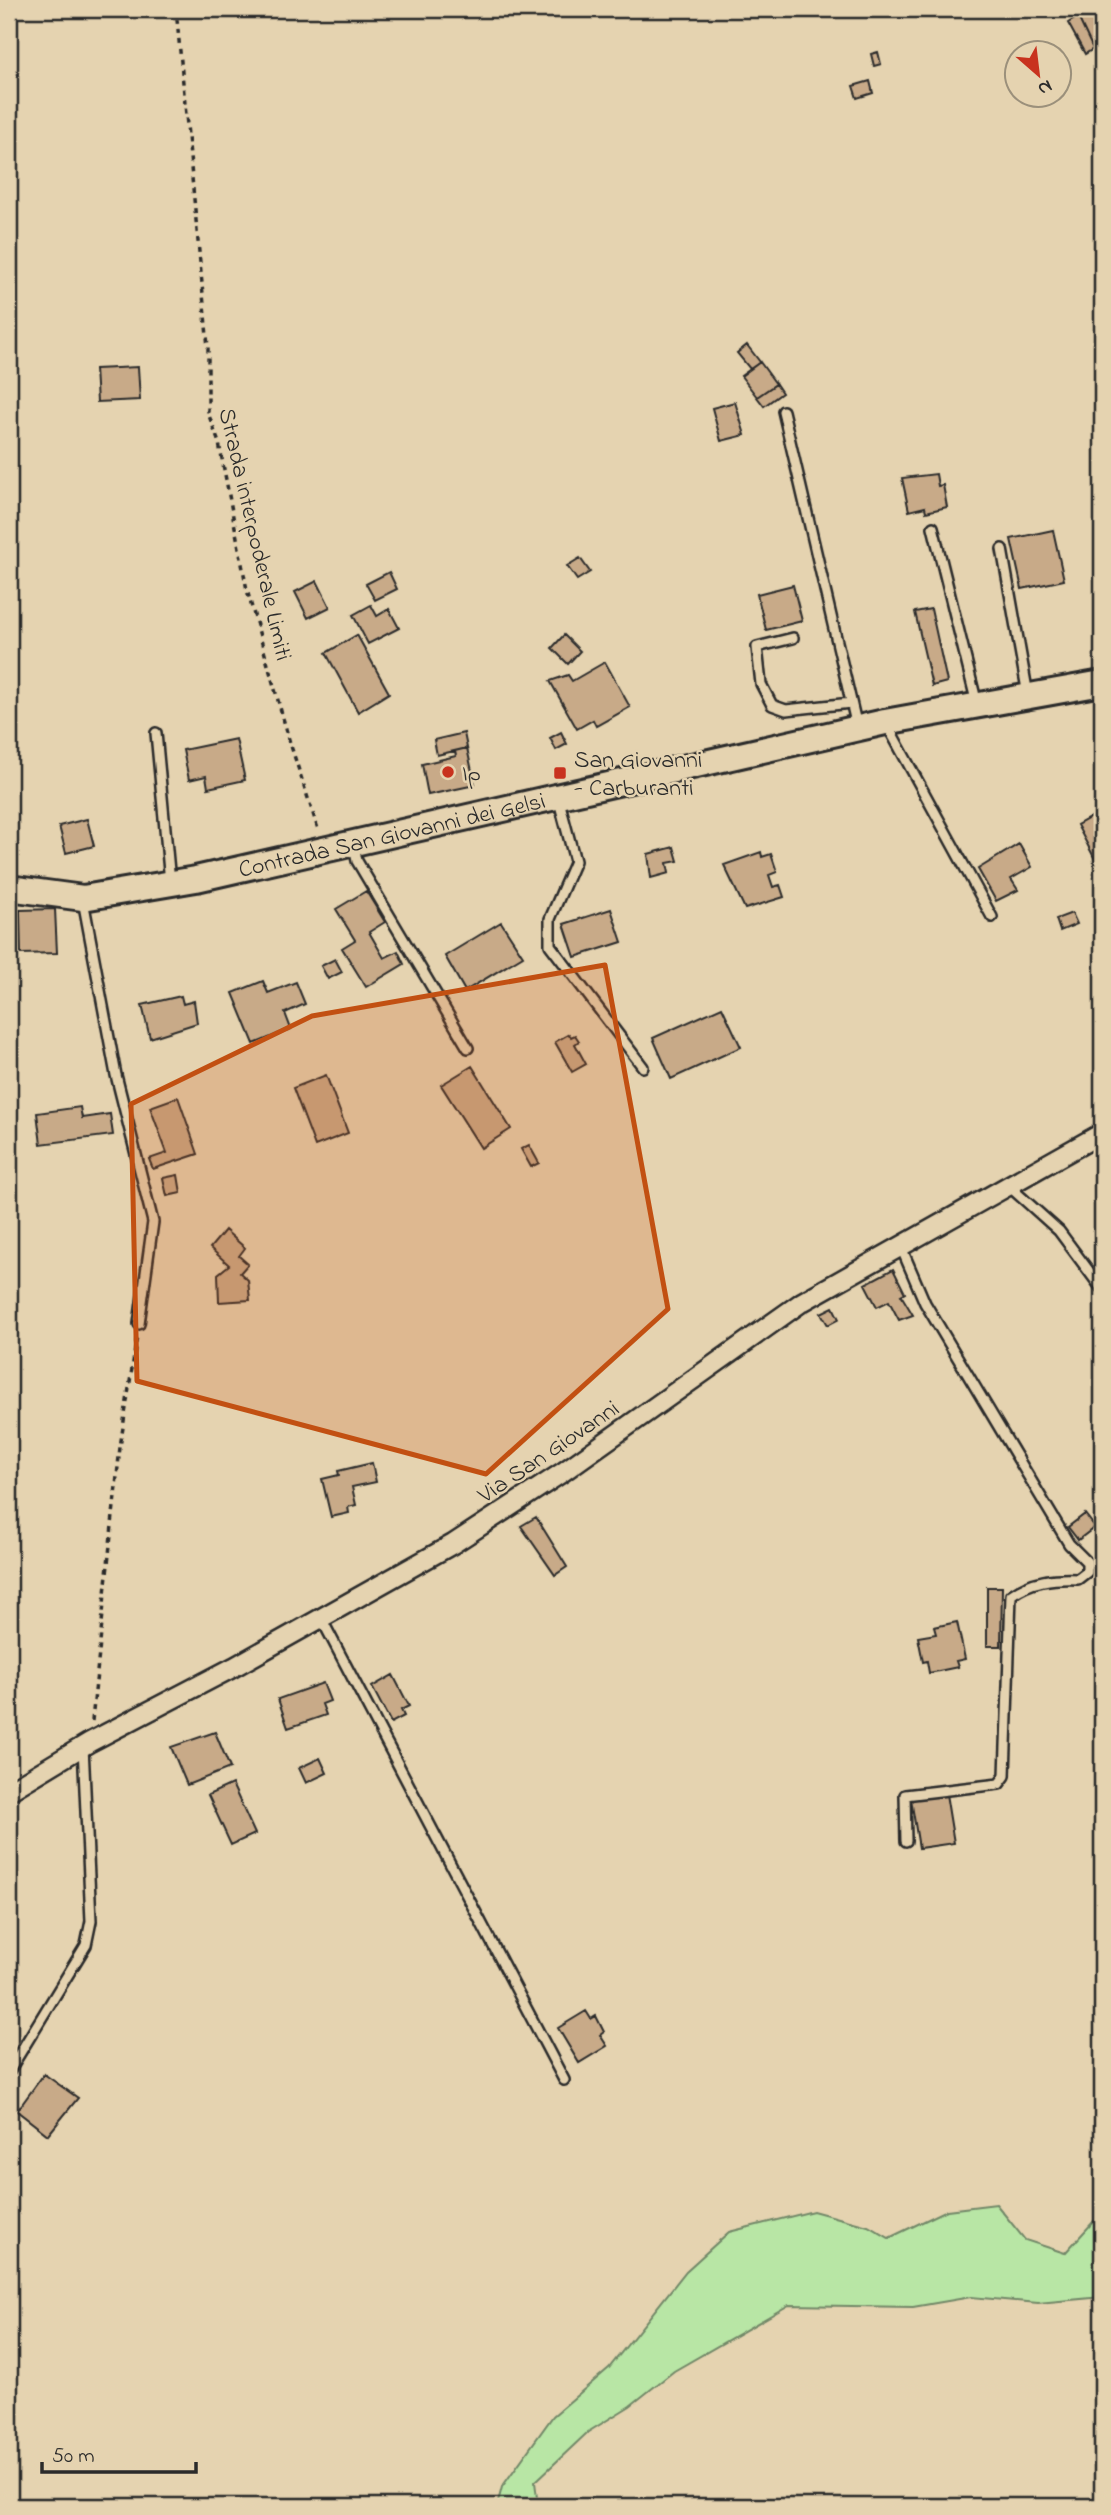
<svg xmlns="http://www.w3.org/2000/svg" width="1111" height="2515" font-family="'Indie Flower',sans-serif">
	<rect width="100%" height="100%" fill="#e5d3b0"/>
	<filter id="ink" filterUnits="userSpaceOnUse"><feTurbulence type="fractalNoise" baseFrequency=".0143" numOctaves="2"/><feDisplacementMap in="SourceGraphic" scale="14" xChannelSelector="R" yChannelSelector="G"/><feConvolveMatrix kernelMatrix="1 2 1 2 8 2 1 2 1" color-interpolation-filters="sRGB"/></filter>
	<g filter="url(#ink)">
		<path fill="#b8e6a5" stroke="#728868" stroke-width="2" d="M996 2204 1025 2240 1065 2253 1094 2221 1102 2220V2297L1038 2303 971 2297 913 2307 789 2305 674 2371 630 2406 588 2432 535 2482 538 2506H497L502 2487 553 2416 609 2368 686 2271 729 2232 813 2211 868 2226 889 2238 947 2210Z"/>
		<path fill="#c8aa88" stroke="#2b2b2b" stroke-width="2" d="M1092 9H1102V44L1093 49 1078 17Z
			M1078 17 1093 49 1085 54 1068 23Z
			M878 52 881 64 874 66 871 54Z
			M870 81 873 93 857 98 853 86Z
			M747 345 760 362 750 369 737 353Z
			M760 362 776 384 757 397 741 376Z
			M138 367 140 400 97 402 95 369Z
			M776 384 782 393 764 406 757 397Z
			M735 402 745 435 721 441 712 408Z
			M936 474 938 486 943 485 947 507 926 512 925 507 909 511 902 478Z
			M1053 530 1064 580 1022 589 1011 539Z
			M580 558 590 572 577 580 567 566Z
			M389 572 397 589 375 600 366 584Z
			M317 581 330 607 308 618 295 592Z
			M793 585 802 621 766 630 757 594Z
			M371 605 377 616 389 609 399 628 368 644 353 615Z
			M931 609 947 682 932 686 915 612Z
			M357 635 389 693 358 712 326 653Z
			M564 635 580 651 568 664 552 648Z
			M605 662 630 707 596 726 593 720 577 729 550 681 568 675 572 681Z
			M561 732 567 744 556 750 550 738Z
			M464 733 467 748 437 755 434 740Z
			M236 739 245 780 208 788 206 776 189 780 183 750Z
			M467 748 475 785 428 795 422 764 456 756 455 751Z
			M1102 811V855L1095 859 1077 825Z
			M87 819 94 846 66 853 59 826Z
			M1019 844 1032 867 1011 879 1018 890 996 901 978 869Z
			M674 847 678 861 667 863 669 873 651 878 648 854Z
			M761 852 762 857 771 854 777 872 769 875 773 887 780 885 784 897 745 909 724 865Z
			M366 891 385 922 369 932 384 958 398 951 404 964 366 987 342 948 355 940 336 909Z
			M55 909 57 953 21 954 20 910Z
			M611 909 622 942 575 957 564 924Z
			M1072 913 1077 924 1060 931 1056 919Z
			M501 922 523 956 465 991 445 956Z
			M335 959 342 972 328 979 321 966Z
			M263 981 268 993 296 982 305 1004 285 1013 291 1029 254 1044 233 993Z
			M181 996 183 1004 194 1001 197 1023 150 1038 142 1005Z
			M722 1007 741 1047 671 1079 653 1038Z
			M569 1034 571 1037 575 1035 579 1041 575 1044 586 1064 572 1072 555 1042Z
			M472 1066 511 1129 481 1148 441 1085Z
			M326 1075 348 1133 315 1146 293 1088Z
			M178 1097 198 1154 153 1169 149 1159 167 1153 150 1107Z
			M80 1107 82 1118 110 1114 113 1135 41 1144 37 1113Z
			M529 1145 539 1163 531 1167 521 1149Z
			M178 1175 181 1193 167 1196 163 1178Z
			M225 1230 245 1248 239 1256 248 1264 240 1273 248 1280 250 1300 219 1302 218 1274 229 1265 210 1248Z
			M893 1269 905 1293 901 1295 913 1315 899 1320 889 1301 877 1307 865 1284Z
			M833 1307 839 1319 828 1325 821 1313Z
			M372 1463 376 1482 352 1487 356 1505 348 1507 349 1513 331 1517 322 1479 339 1475 338 1471Z
			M1085 1514 1095 1527 1078 1540 1068 1527Z
			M536 1517 567 1567 555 1575 521 1526Z
			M987 1587H1002L1001 1646H987Z
			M957 1622 965 1659 956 1661 958 1667 929 1673 927 1661 923 1662 918 1637 936 1634 934 1627Z
			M393 1675 409 1706 401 1710 404 1716 391 1723 372 1687Z
			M323 1683 330 1701 322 1704 326 1715 288 1728 278 1699Z
			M215 1732 230 1768 187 1785 171 1747Z
			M320 1758 327 1773 306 1783 299 1768Z
			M232 1784 255 1834 231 1845 208 1795Z
			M946 1794 954 1843 919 1848 911 1799Z
			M586 2011 591 2019 596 2016 604 2032 600 2035 607 2046 579 2063 558 2028Z
			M44 2074 78 2098 48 2135 17 2111Z"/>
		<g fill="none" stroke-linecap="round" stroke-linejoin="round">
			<defs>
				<path id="lane" d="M783 411 857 727
					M933 527 977 704
					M1002 549 1028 695
					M793 638 757 647 761 684 772 705 786 710 851 703
					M886 723 992 917
					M156 733 170 882
					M558 797 575 861 550 919V945L643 1067
					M354 846 357 861 468 1048
					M83 900 116 1075 153 1222 139 1324
					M1010 1187 1059 1231 1102 1289
					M901 1247 925 1303 1069 1544 1087 1562V1572L1078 1579C1053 1578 1032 1580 1011 1595L1005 1776 999 1784 905 1795 906 1841
					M321 1618 564 2080
					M9 2071 86 1945 91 1921 83 1746"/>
				<path id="street" d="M9 1791 90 1742 234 1667 453 1544 563 1472 802 1302 1102 1133"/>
				<g id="secondary">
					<path id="s1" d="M9 888 83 898 196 879 885 722 1102 683"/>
				</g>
			</defs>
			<use href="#lane" stroke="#2b2b2b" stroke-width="14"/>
			<use href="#street" stroke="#2b2b2b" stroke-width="23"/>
			<use href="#secondary" stroke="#2b2b2b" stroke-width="30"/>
			<path stroke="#2b2b2b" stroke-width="3.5" stroke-dasharray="5 5" stroke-linecap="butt" d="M176 9 208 347V413L219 443 247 590 290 743 318 829
				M92 1721 120 1447 137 1336"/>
			<use href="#lane" stroke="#e5d3b0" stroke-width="9"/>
			<use href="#street" stroke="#e5d3b0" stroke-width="18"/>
			<use href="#secondary" stroke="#e5d3b0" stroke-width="24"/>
		</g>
	</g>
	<path fill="#c25012" fill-opacity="0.2" stroke="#c25012" stroke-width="5" stroke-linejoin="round" d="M605 965 668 1309 486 1474 137 1381 131 1104 312 1016Z"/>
	<g fill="#c8321e" stroke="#e5d3b0" stroke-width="2.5">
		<circle cx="448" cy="772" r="7"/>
		<rect x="553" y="766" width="14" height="14" rx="3.5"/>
	</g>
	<g text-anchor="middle" stroke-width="5" stroke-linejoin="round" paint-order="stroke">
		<g font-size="24" fill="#2b2b2b" stroke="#e5d3b0">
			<text transform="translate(256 534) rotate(77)" y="8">Strada interpoderale Limiti</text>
			<text dy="8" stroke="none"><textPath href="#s1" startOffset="390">Contrada San Giovanni dei Gelsi</textPath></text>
			<text transform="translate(548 1451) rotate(-34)" y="8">Via San Giovanni</text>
		</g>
		<g font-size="24" fill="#2b2b2b" stroke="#e5d3b0" text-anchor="start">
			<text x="574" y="767">San Giovanni<tspan x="574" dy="28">- Carburanti</tspan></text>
			<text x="462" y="780">Ip</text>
		</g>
	</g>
	<rect width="1111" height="2515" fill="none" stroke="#e5d3b0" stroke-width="35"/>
	<rect x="18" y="18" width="1076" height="2480" fill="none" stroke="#2b2b2b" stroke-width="2.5" filter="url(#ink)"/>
	<g transform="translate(1038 74) rotate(152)"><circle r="33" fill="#e5d3b0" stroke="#9b907b" stroke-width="2"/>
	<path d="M0-5L12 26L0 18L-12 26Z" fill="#c8321e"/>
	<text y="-10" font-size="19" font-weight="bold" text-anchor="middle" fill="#2b2b2b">N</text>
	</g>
	<path d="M42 2462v10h154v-10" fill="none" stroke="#2b2b2b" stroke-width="3.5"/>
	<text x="52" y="2462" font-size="21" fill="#2b2b2b" stroke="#e5d3b0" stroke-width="5" paint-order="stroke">50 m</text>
</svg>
